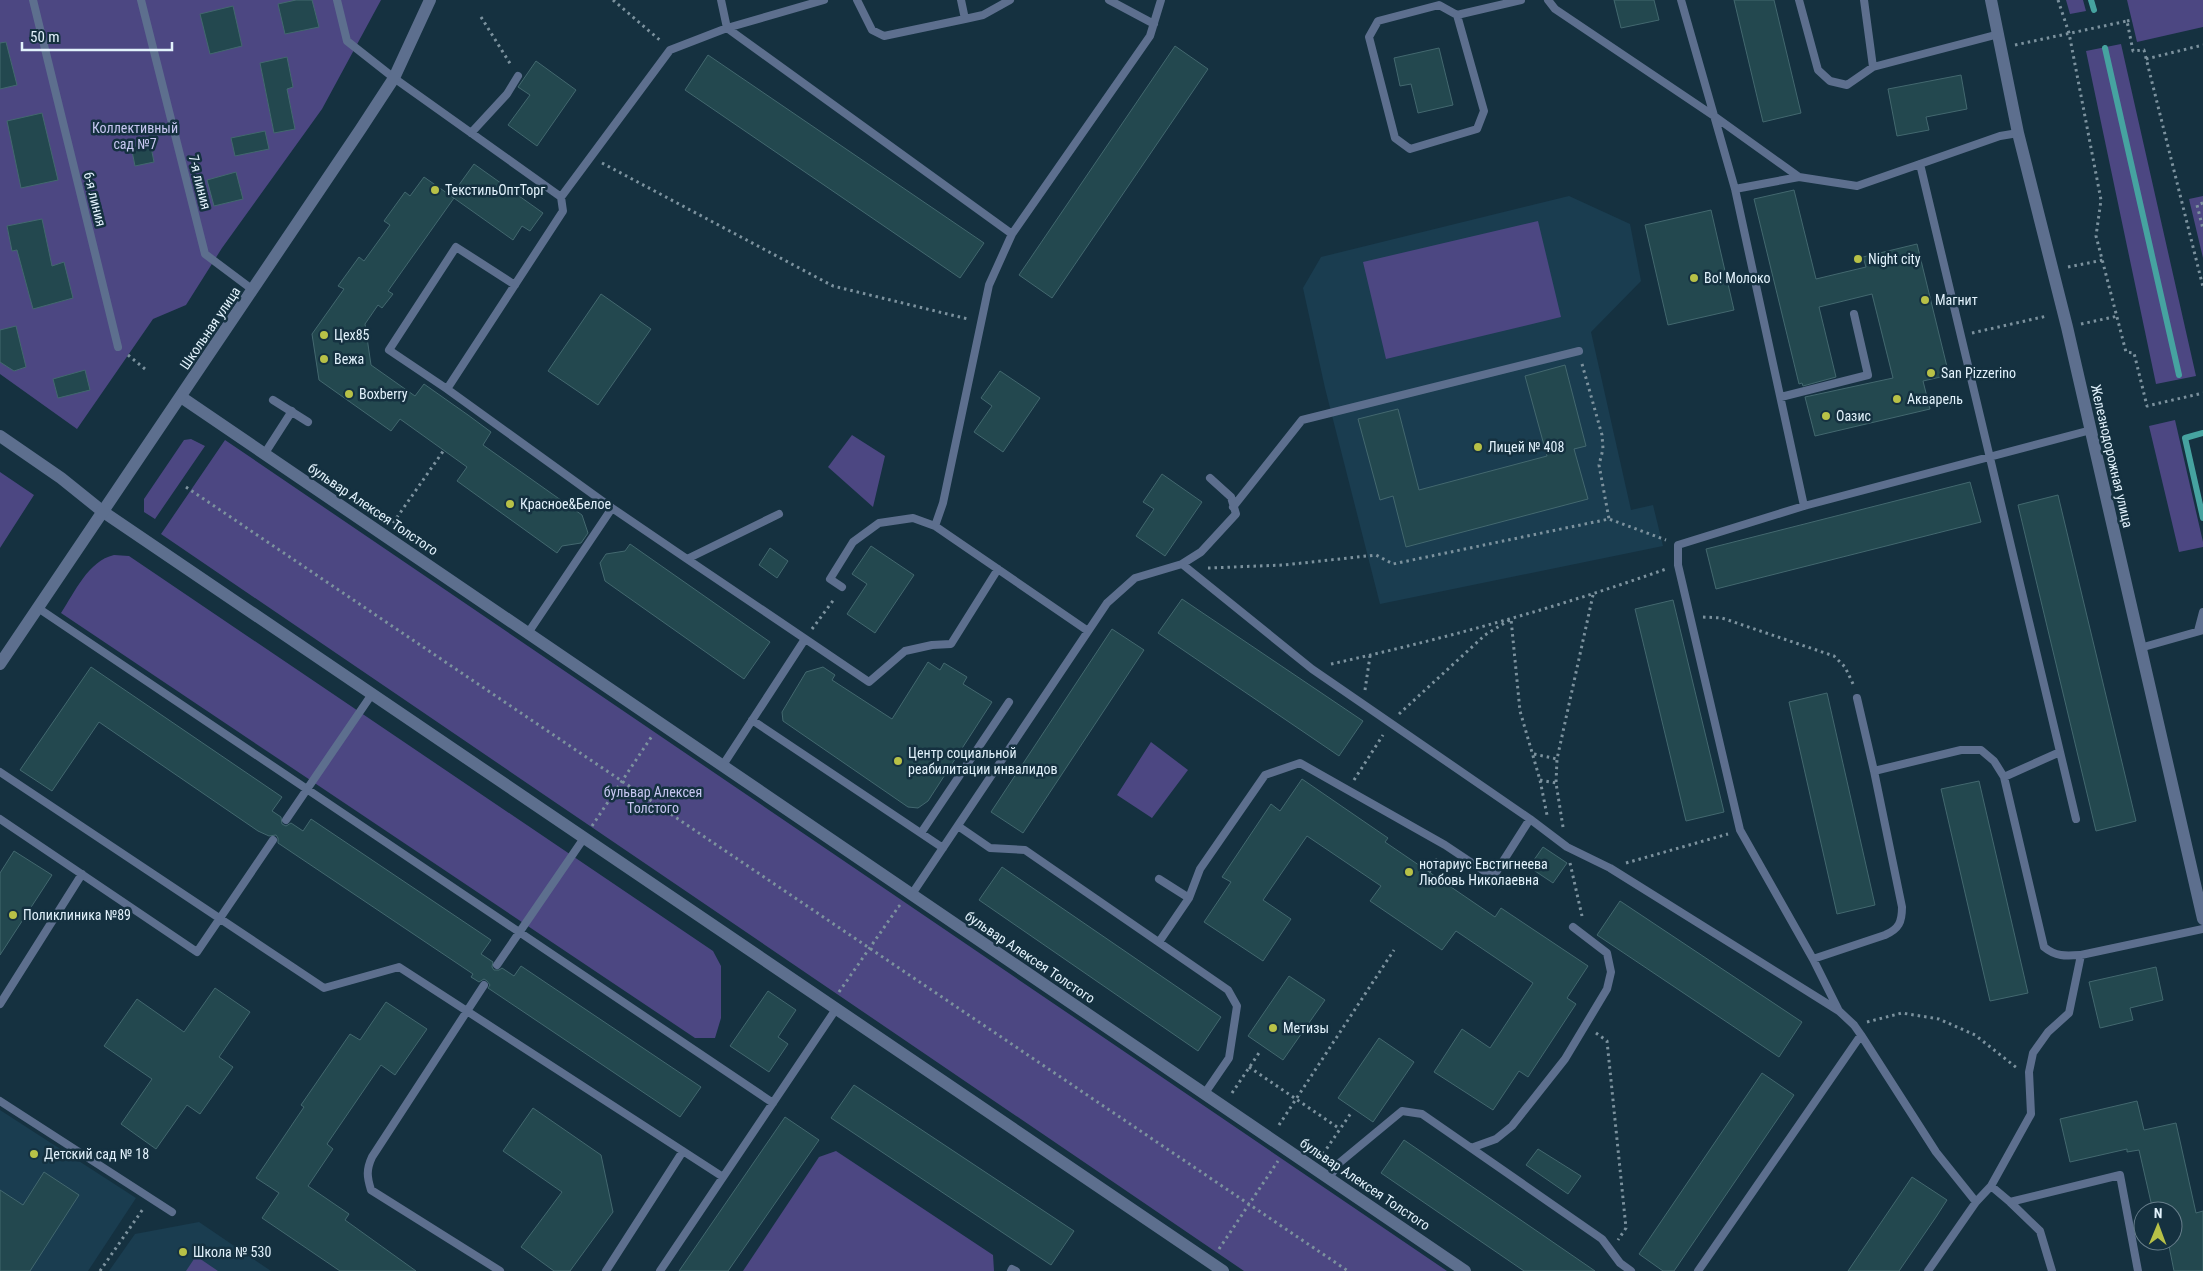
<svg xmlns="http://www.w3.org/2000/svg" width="2203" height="1271" font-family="'Roboto Condensed',sans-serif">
	<rect width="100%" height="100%" fill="#153140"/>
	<path fill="#1a3d50" d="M1569 196 1630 224 1641 281 1591 332 1631 510 1653 505 1663 546 1380 604 1325 388 1303 288 1321 257Z
		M0 1110 136 1198 88 1271H0Z
		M199 1222 271 1271H109L135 1234Z"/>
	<path fill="#4c4782" d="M0 0H381L322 109 222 248 186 305 153 319 77 429 0 374Z
		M2066 0H2083L2086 11 2070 14Z
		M2127 0H2203V27L2137 42Z
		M2121 44 2196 376 2156 384 2086 51Z
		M2203 196V258L2189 199Z
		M1538 221 1561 317 1386 359 1363 262Z
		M2175 420 2203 542V547L2179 552 2149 426Z
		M852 435 885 456 873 507 828 467Z
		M191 439 205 446 155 519 144 512V499L184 440Z
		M225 440 1447 1271H1244L161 534Z
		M0 472 34 495 0 548Z
		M114 555 129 556 713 951 721 966V1018L715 1038H695L61 613C75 592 88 561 114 555Z
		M1151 742 1188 770 1152 818 1117 795Z
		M836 1151 993 1255 994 1271H743L819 1157Z
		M196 1256 218 1271H186Z"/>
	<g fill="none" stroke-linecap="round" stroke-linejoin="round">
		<path stroke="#46a3a0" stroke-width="6" d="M2091 0 2094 10
			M2105 48 2179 375
			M2203 433 2185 438 2203 518"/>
	</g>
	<path fill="#23484f" stroke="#43686f" d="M296 0H312L319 27 285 34 278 4Z
		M1614 0H1654L1659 20 1621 28Z
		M1734 0H1774L1801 113 1763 122Z
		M233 6 242 46 210 54 200 14Z
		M6 42 17 85 0 89V43Z
		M1175 46 1208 69 1052 298 1019 275Z
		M1439 48 1453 105 1418 113 1411 84 1400 86 1394 58Z
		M708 55 984 243 960 278 685 90Z
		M287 57 293 87 287 89 295 129 274 133 260 63Z
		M536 61 576 90 537 146 508 125 530 95 518 87Z
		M1961 75 1967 109 1926 117 1929 130 1897 136 1888 89Z
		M42 113 58 180 21 188 7 121Z
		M265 131 269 149 235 156 231 138Z
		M151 147 154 162 135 166 132 151Z
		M474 164 543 213 530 231 522 226 513 240 451 196Z
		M236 172 243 199 214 206 207 180Z
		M424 177 454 198 388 291 393 294 382 308 378 305 365 324 371 365 415 396 424 384 468 415 491 432 483 445 582 515 588 533 581 543 562 546 557 553 457 481 467 467 400 419 391 431 319 380 312 334 344 289 338 286 359 257 364 261 390 225 384 221 405 192 410 196Z
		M1794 190 1816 279 1866 267 1863 257 1917 244 1949 375 1923 381 1930 409 1815 436 1805 397 1893 378 1872 294 1819 307 1836 377 1803 386 1802 383 1799 384 1754 199Z
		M1711 210 1734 310 1668 325 1645 225Z
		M42 219 52 266 64 262 73 298 33 309 17 250 12 251 7 226Z
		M601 294 651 329 598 405 548 371Z
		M16 326 26 367 14 371 0 362V330Z
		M1565 365 1586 446 1574 449 1588 499 1406 547 1393 496 1380 500 1358 419 1398 409 1419 490 1547 456 1525 376Z
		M85 370 90 390 58 398 53 379Z
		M1000 371 1040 398 1003 452 974 432 992 406 981 398Z
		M1162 474 1202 502 1165 556 1136 536 1154 509 1143 502Z
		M1970 482 1981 522 1716 589 1706 549Z
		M2058 495 2136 821 2096 831 2018 505Z
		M630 544 770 642 744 679 605 581 600 563 606 554 625 551Z
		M871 546 914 575 875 633 847 614 867 584 852 574Z
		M770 548 788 561 777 578 759 565Z
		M1182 599 1363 721 1339 756 1158 633Z
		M1673 600 1724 812 1686 821 1635 609Z
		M1112 629 1144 650 1023 833 991 812Z
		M928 662 940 670 944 663 967 677 963 684 992 702 928 801 918 808 908 807 783 721 782 712 806 672 823 667 835 675 832 680 892 719Z
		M91 667 282 797 272 811 281 817 282 824 286 826 291 823 303 831 311 819 491 940 481 954 493 962 492 967 494 970H499L502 968 514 976 521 966 701 1087 680 1117 488 988 490 985 487 981 484 979 479 982 471 977 473 974 278 843V838L276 835 269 836 258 831 99 722 52 791 20 770Z
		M1827 693 1875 905 1837 914 1789 702Z
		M1302 779 1388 838 1385 842 1495 917 1501 908 1588 966 1567 998 1576 1004 1528 1077 1519 1071 1493 1110 1434 1072 1462 1029 1490 1048 1533 983 1456 931 1442 950 1370 901 1381 886 1307 836 1263 900 1291 919 1263 961 1204 922 1231 882 1222 877 1271 804 1280 811Z
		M1979 781 2028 993 1990 1001 1941 789Z
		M1543 847 1567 863 1553 883 1529 867Z
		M14 851 52 875 0 955V873Z
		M1002 867 1221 1017 1198 1051 979 900Z
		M1620 901 1802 1022 1779 1057 1597 935Z
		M2156 967 2163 1000 2130 1008 2133 1020 2100 1028 2089 982Z
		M1289 976 1325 1000 1283 1060 1248 1036Z
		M215 988 250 1012 219 1057 233 1067 200 1114 187 1105 156 1149 121 1124 152 1079 104 1046 137 999 184 1032Z
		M768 991 796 1010 778 1037 788 1044 769 1072 730 1046Z
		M386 1002 427 1029 395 1075 381 1065 327 1144 333 1149 308 1186 349 1214 345 1220 416 1271H340L262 1218 279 1193 256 1178 304 1107 301 1105 350 1034 360 1040Z
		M1379 1038 1414 1062 1373 1122 1338 1098Z
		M1762 1073 1794 1095 1674 1271H1663L1639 1254Z
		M854 1085 1074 1231 1051 1265 831 1118Z
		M2137 1101 2144 1130 2176 1123 2196 1213 2203 1211V1271H2174L2168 1241H2173V1211H2153L2139 1150 2127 1152V1149L2070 1162 2060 1119Z
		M533 1108 601 1155 613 1212 570 1271H554L521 1247 562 1192 503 1151Z
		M785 1117 819 1140 728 1271H679Z
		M1404 1140 1429 1157 1595 1271H1524L1381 1173Z
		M1538 1149 1581 1176 1568 1194 1526 1165Z
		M44 1172 79 1195 30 1271H0V1190L23 1205Z
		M1912 1177 1947 1200 1936 1217 1899 1271H1848Z"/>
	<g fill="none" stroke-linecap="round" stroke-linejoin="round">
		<path stroke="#7c929e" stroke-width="3" stroke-dasharray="2.5 4" stroke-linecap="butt" d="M613 0 662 42
			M2058 0 2069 33 2101 200 2096 236 2126 352 2134 353 2147 406 2203 393
			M481 17 511 65
			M2127 21 2132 20
			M2015 45 2127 21 2133 51 2144 50 2203 287
			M2146 59 2203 45
			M602 163 833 286 968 319
			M2203 203 2197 205 2203 229
			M2068 267 2103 260
			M2081 324 2118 316
			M1972 333 2047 316
			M128 355 145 369
			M1582 364 1602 435 1603 449 1599 465 1609 519
			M186 487 1348 1271
			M393 523 444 450
			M1208 568 1284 565 1376 555 1393 564 1609 519 1666 540
			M1703 617 1722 618 1834 656 1845 667 1854 686
			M812 629 835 598
			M1331 664C1444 639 1556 608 1666 569
			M1365 690 1370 656
			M1399 714 1485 635 1511 619 1520 711 1540 780 1547 815
			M1534 754 1557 759
			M1354 780 1383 735
			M1540 780 1556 783
			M592 826 652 736
			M1563 827 1556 783 1557 759 1593 595
			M1570 863 1582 916
			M1626 863 1728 834
			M1429 872 1439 856
			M839 992 899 906 900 907
			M1867 1022 1902 1013 1939 1019 1975 1035 2017 1068
			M1596 1033 1607 1041 1626 1228 1618 1240
			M1249 1067 1340 1129
			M1232 1093 1261 1050
			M1279 1125 1394 950
			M1323 1154 1351 1113
			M1219 1249 1278 1161
			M100 1271 143 1209"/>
		<path stroke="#5d6f8e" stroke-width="8" d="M33 0 118 347
			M141 0 205 254 253 290
			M337 0 347 41 394 78 561 197 670 50 727 28 1012 234 1150 36 1161 0
			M721 0 727 28 824 0
			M857 0 872 30 884 36 965 19 961 0
			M1109 0 1154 24
			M1548 0 1555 9 1714 116 1799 177
			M1681 0 1735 189 1804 506
			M1799 0 1818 70 1830 81 1847 85 1873 67 1999 34
			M1864 0 1873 67
			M1457 15 1484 111 1477 129 1410 149 1395 138 1369 37 1378 21 1439 5 1457 15 1521 0
			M965 19 983 15 1010 0
			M471 133 507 94 518 76
			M1920 164 2076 819
			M1735 189 1799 177 1857 186 2000 136 2018 133
			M561 197 563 211 447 389 612 508 687 559 779 514
			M1012 234 989 285 943 503 935 526 1088 631
			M447 389 389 350 456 247 515 285
			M1781 397 1868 375 1854 314
			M273 400 308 422
			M265 453 292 411
			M1233 507 1302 420 1579 351
			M687 559 869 682 905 651 932 645 951 644 998 569
			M1182 564 1201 552 1236 514 1231 497 1210 478
			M842 587 830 579 853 542 879 523 913 518 935 526
			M38 608 773 1103
			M2198 631 2203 612
			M528 633 612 508
			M2140 648 2203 630
			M1857 698 1874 771
			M752 720 943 848
			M723 765 805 639
			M0 772 324 988 399 967 723 1177
			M2004 777 2060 752
			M0 819 197 952 273 840
			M286 820 372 694
			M958 826 990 848 1025 850 1228 990 1237 1006 1229 1058 1205 1093
			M921 833 1009 702
			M1159 879 1189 898
			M912 894 1107 603 1135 578 1182 564 1312 669 1530 819 1567 847 1610 868 1839 1011 1854 1025 1861 1035 1698 1271
			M1159 942 1189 898 1200 869 1265 775 1300 763 1445 845 1493 877 1530 819
			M1813 959 1885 935C1899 929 1902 922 1902 907L1874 771 1961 750H1981L1994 761 2004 777 2044 947C2056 957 2066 956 2081 955L2203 929
			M497 965 584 838
			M484 985 372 1157C366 1170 367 1177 371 1190L500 1271
			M0 1004 82 874
			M1838 1009 1813 959 1740 830 1678 565V545L1804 506 2091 430
			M1861 1035 1936 1152 1976 1202 1991 1186 2031 1114 2029 1072 2033 1053 2048 1032 2069 1013 2081 955
			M0 1101 172 1212
			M1471 1148 1496 1139 1512 1126 1565 1059 1607 989 1611 972 1607 953 1573 927
			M1329 1178 1338 1164 1402 1111 1422 1114 1602 1239 1620 1263 1631 1271
			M1991 1186 2010 1202 2120 1175 2138 1271
			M2010 1202 2040 1231 2052 1271
			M606 1271 683 1151
			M660 1271 836 1009
			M1011 1271 1012 1269 1016 1271
			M1928 1271 1976 1202"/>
		<path stroke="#5d6f8e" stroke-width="12" d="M181 397 1465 1271
			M0 436 61 478 102 511 1223 1271"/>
		<path stroke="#5d6f8e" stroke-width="12" d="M1991 0 2018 133 2067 327 2203 919
			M0 664 360 130 394 78 430 0"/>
	</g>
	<g fill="#b8c147" stroke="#153140" stroke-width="2">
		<circle cx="435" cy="190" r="5"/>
		<circle cx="1858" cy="259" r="5"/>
		<circle cx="1694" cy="278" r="5"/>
		<circle cx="1925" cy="300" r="5"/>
		<circle cx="324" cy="335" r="5"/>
		<circle cx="324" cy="359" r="5"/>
		<circle cx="1931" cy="373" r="5"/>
		<circle cx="349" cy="394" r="5"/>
		<circle cx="1897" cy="399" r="5"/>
		<circle cx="1826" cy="416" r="5"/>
		<circle cx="1478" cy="447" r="5"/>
		<circle cx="510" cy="504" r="5"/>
		<circle cx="898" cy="761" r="5"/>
		<circle cx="1409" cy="872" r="5"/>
		<circle cx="13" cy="915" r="5"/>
		<circle cx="1273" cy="1028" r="5"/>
		<circle cx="34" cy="1154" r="5"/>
		<circle cx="183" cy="1252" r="5"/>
	</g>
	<g text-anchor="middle" stroke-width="5" stroke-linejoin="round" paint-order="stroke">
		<g font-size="14" fill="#c7c7f1" stroke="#153140">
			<text x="135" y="133">Коллективный<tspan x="135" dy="16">сад №7</tspan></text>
			<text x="653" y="797">бульвар Алексея<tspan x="653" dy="16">Толстого</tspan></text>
		</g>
		<g font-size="14" fill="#e2f2fc" stroke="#153140">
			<text transform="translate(200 182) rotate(76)" y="5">7-я линия</text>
			<text transform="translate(95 199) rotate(76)" y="5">6-я линия</text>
			<text transform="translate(210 328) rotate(-56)" y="5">Школьная улица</text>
			<text transform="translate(2112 456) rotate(77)" y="5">Железнодорожная улица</text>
			<text transform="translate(373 509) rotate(34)" y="5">бульвар Алексея Толстого</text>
			<text transform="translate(1030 957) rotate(34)" y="5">бульвар Алексея Толстого</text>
			<text transform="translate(1365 1184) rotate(34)" y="5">бульвар Алексея Толстого</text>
		</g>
		<g font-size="14" fill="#e2f2fc" stroke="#153140" text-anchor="start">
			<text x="445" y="195">ТекстильОптТорг</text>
			<text x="1868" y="264">Night city</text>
			<text x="1704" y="283">Во! Молоко</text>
			<text x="1935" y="305">Магнит</text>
			<text x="334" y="340">Цех85</text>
			<text x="334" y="364">Вежа</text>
			<text x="1941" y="378">San Pizzerino</text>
			<text x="359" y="399">Boxberry</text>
			<text x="1907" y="404">Акварель</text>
			<text x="1836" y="421">Оазис</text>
			<text x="1488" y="452">Лицей № 408</text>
			<text x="520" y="509">Красное&amp;Белое</text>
			<text x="908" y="758">Центр социальной<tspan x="908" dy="16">реабилитации инвалидов</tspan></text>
			<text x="1419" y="869">нотариус Евстигнеева<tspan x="1419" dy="16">Любовь Николаевна</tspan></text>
			<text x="23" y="920">Поликлиника №89</text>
			<text x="1283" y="1033">Метизы</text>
			<text x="44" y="1159">Детский сад № 18</text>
			<text x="193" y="1257">Школа № 530</text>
		</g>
	</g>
	<g transform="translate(2158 1226) rotate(1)"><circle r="24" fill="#153140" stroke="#677e8b"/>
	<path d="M0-4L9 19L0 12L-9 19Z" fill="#b8c147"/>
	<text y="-8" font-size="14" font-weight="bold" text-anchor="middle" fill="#e2f2fc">N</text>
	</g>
	<path d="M22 42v8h150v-8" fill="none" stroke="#e2f2fc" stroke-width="2.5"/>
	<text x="30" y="42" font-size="15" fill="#e2f2fc" stroke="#153140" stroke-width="4" paint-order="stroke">50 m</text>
</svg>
